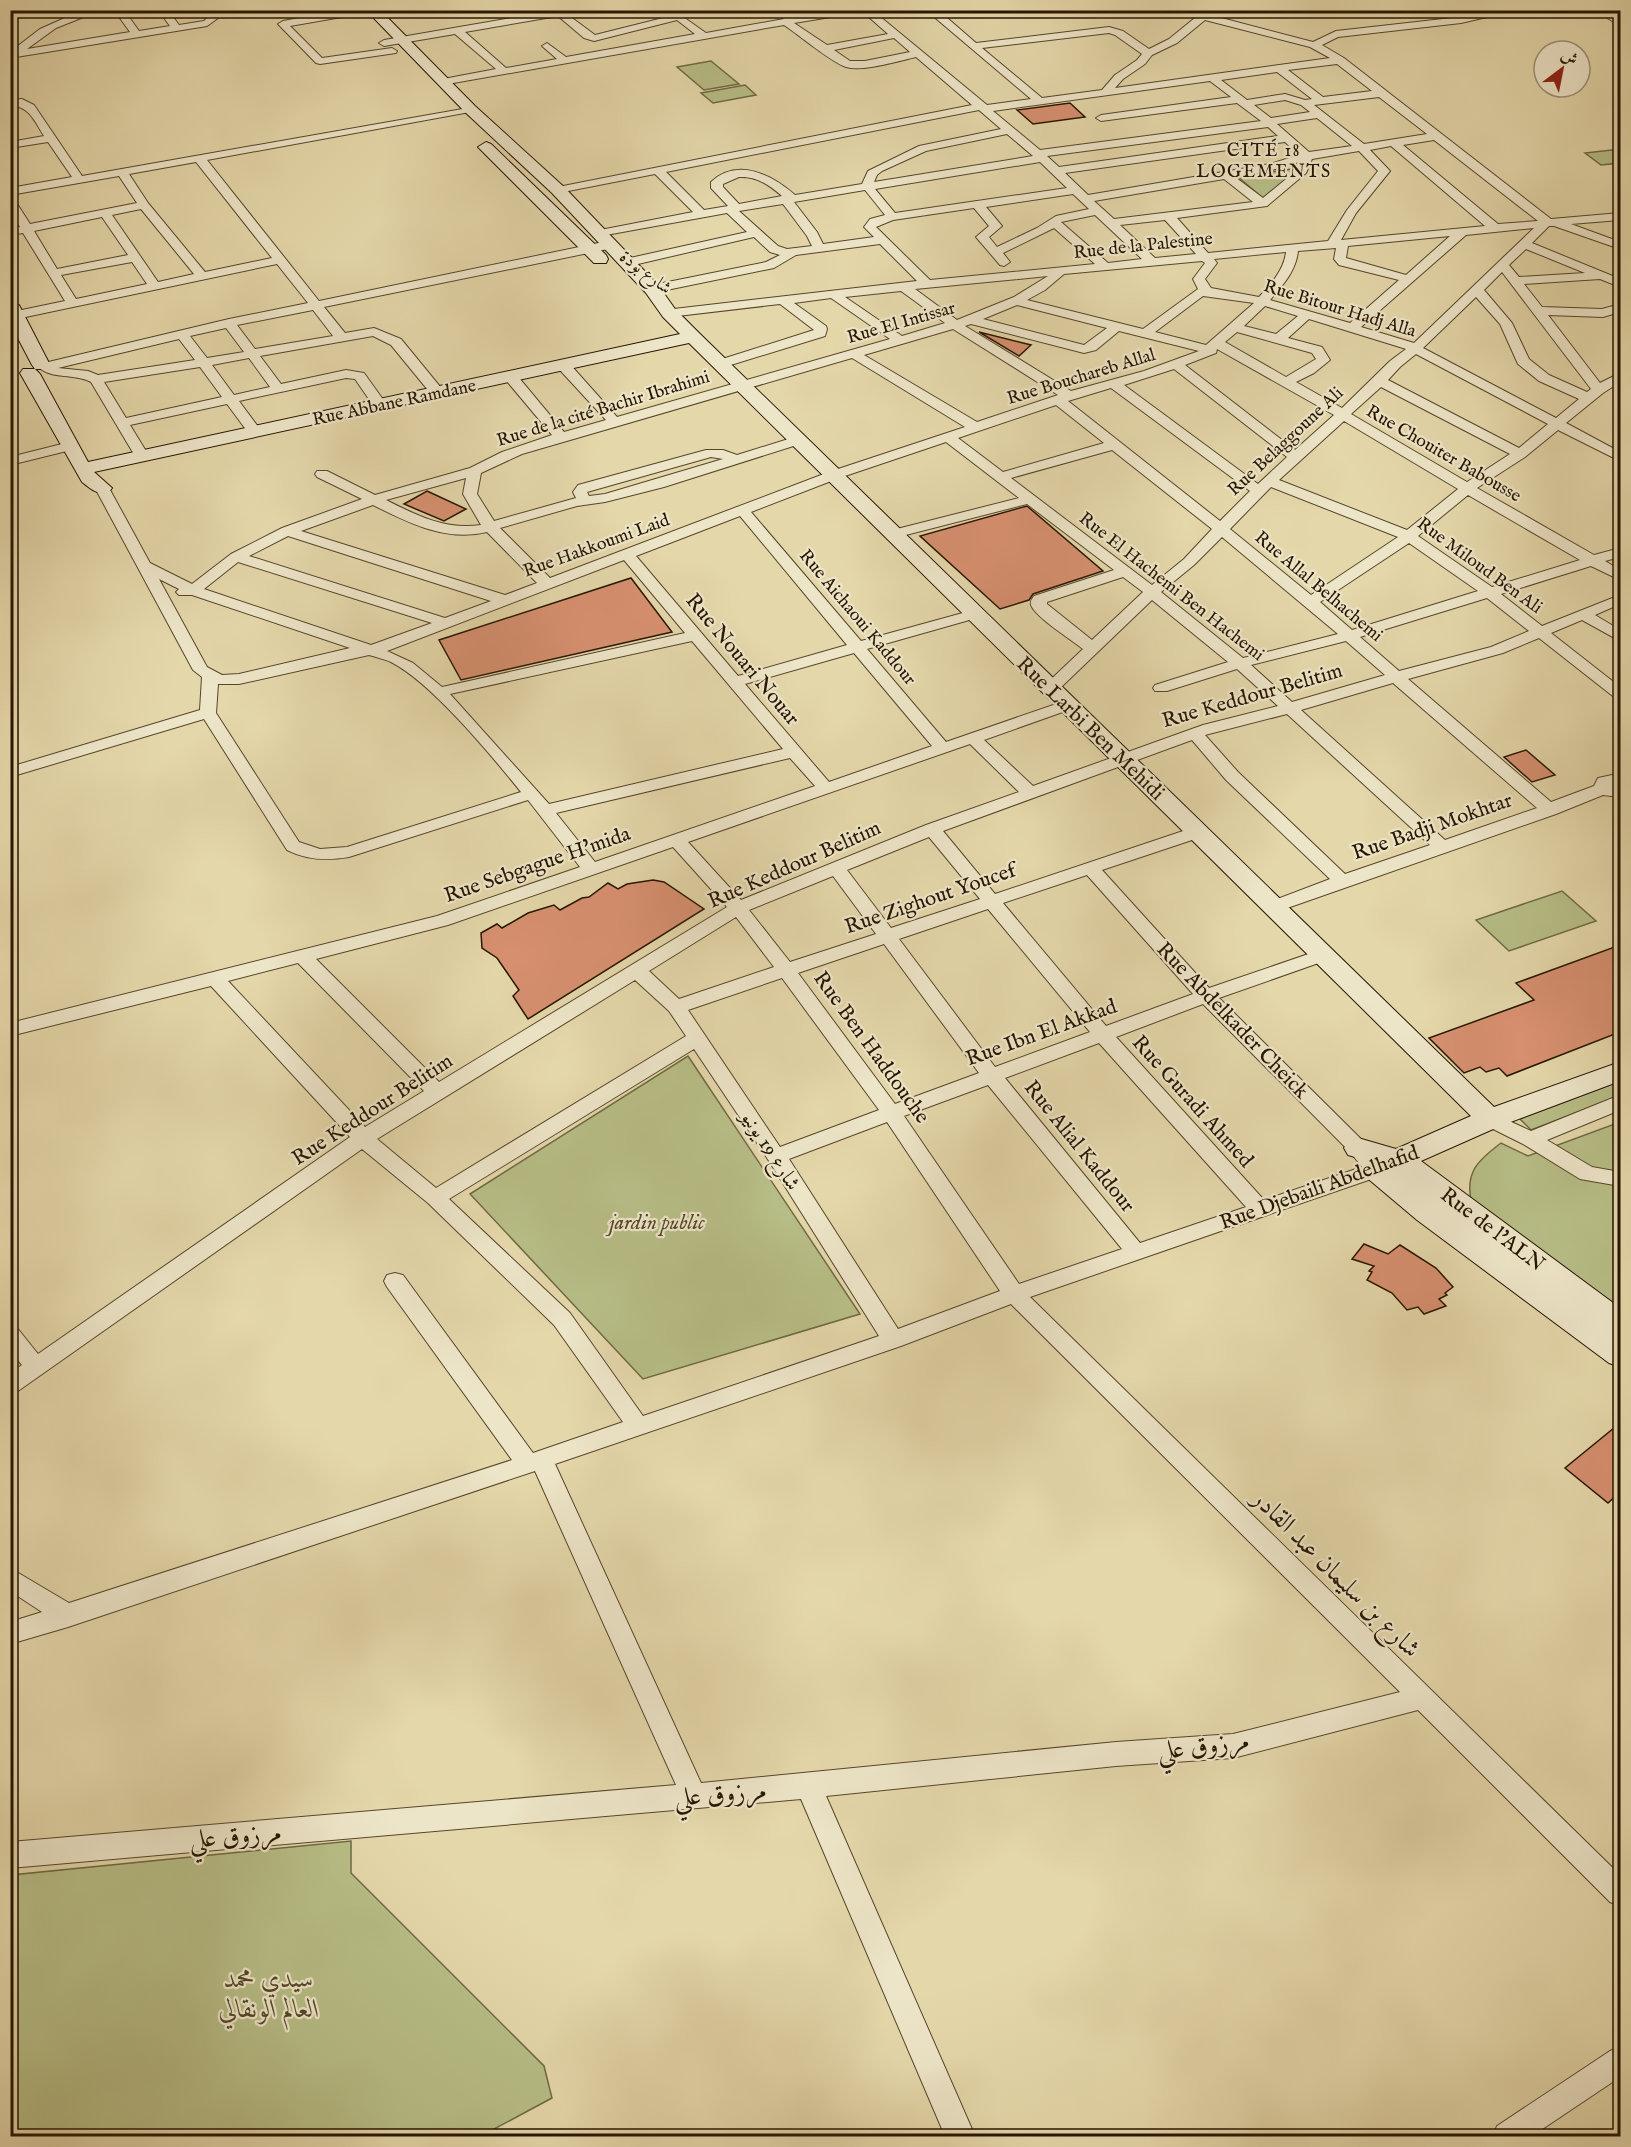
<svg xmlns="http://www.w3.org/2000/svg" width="1631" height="2147" font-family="'IM FELL English',Amiri,serif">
	<rect width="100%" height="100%" fill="#e4d7aa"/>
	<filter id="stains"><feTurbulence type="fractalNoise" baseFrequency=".00333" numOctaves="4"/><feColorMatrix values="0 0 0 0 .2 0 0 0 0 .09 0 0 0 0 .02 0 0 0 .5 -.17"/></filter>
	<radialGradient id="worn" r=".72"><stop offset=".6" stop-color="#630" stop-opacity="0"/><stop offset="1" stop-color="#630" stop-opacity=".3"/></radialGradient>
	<path fill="#b7bd86" stroke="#6e6943" stroke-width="1.5" d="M711 61 739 84 704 90 677 67Z
		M745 85 756 95 713 103 701 93Z
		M1620 149V163L1601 165 1585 153Z
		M1291 169 1297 174 1263 198 1238 177Z
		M1562 891 1596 921 1509 951 1476 920Z
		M688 1056 860 1314 643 1379 470 1194Z
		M1620 1081V1096L1531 1130 1520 1119Z
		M1620 1122V1312L1472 1205C1464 1173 1477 1161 1501 1143L1528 1156Z
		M351 1841V1873L544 2066 552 2098 481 2136H11V1875Z"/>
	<path fill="#d79070" stroke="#261500" stroke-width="1.5" d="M1070 103 1085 117 1033 124 1017 110Z
		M979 332 1031 345 1019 356Z
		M427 491 466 509 444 521 404 504Z
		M1027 506 1103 571 1033 594 1029 600 1000 609 920 536Z
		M631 578 672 632 461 680 439 640Z
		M1526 750 1555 775 1532 782 1504 757Z
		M653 880 664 882 704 909 528 1019 513 996 519 990 497 958 482 948 481 933 497 924 502 928 528 913 554 905 560 910 582 898 589 897 608 883 618 889 627 884Z
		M1620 945V1032L1507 1076 1499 1068 1486 1072 1480 1067 1464 1073 1429 1038 1534 1000 1516 983Z
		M1364 1244 1388 1254 1400 1245 1436 1268 1453 1287 1445 1293 1447 1295 1439 1299 1446 1306 1424 1314 1418 1307 1407 1310 1392 1293 1367 1280 1372 1272 1369 1271 1374 1266 1352 1259Z
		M1620 1423V1492L1608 1503 1565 1468Z"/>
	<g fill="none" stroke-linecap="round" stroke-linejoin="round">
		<defs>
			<path id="street" d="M83 10H101L56 28 27 49 130 32 114 10H124L139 31 170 26 158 10H168L179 25 204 21 207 18 201 10H212L218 18 207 26 10 58V52L40 29Z
				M344 10 358 12 353 15 290 26 322 58 392 48 397 51 396 53 320 64 316 63 278 24 283 21Z
				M557 10H582L568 15 595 35 679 14 706 33 784 19 778 14 783 11 795 17 834 10H854L849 14 794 23 827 45 888 34 862 11 872 10 987 105 1031 99 926 10H938L976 43 1109 27 1123 31 1149 49 1169 39 1196 17 1174 10 1201 13 1212 10 1210 15 1313 42 1336 31 1461 17 1494 10H1517L1461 23 1338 37 1322 45 1344 58 1551 219 1620 213V220L1571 224 1620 242V249L1554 226H1549L1532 243 1620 279V287L1600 279 1524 284 1542 307 1602 309 1620 304V312L1603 317 1548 315 1600 383 1620 373V382L1603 393 1566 423 1620 452V461L1558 430 1525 457 1477 488 1594 555 1620 548V557L1605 561 1620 570V580L1591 566 1501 594 1542 626 1620 595V604L1595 615 1620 630V641L1582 620 1551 633 1620 687V699L1614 697 1539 638 1503 653 1408 679 1551 802 1594 786 1598 778 1612 775 1620 777V797L1603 795 1556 814 1273 913 1267 911 1264 907 1267 903 1330 879 1226 780 1192 740 943 831 995 894 1192 828H1204L1207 832 1204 836 1102 870 1209 988 1323 949 1330 951 1332 955 1330 959 1219 998 1365 1143 1386 1170 1383 1175 1030 1297 1620 1875V1906L1610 1902 1418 1710 1233 1758 1116 1766 826 1796 975 2136H945L801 1799 10 1868V1842L676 1785 535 1471 68 1627 10 1644V1622L42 1612 10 1591V1568L69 1603 512 1460 387 1287 384 1281 387 1275 395 1273 403 1275 533 1453 623 1422 554 1325 428 1203 362 1149 18 1391 10 1394V1373L22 1365 10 1351V1327L18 1329 38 1354 350 1137 211 986 10 1036V1023L437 916 580 867 528 800 349 857C327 861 307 860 287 850L204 719 10 777V767L200 710 202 677 193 670 95 488 97 485H107L109 488 150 563 192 584 231 554 282 528 362 499 317 477 315 474 317 471H327L375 495 470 468 502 452 552 435 505 379 503 376 505 373H515L564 432 606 420 558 368 556 365 558 362H568L617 417 890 339 831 298 794 303 826 326 827 329 825 336 721 368 716 367 714 364 716 361 814 330 780 304 669 317 663 313 665 310 917 281 880 244 796 255 774 268 652 293 648 292 646 289 648 286 766 262 780 255 770 252 754 237 625 267 621 266V260L747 232 727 213 595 237V231L693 212 655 174 558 193 552 190 558 187 972 105 916 57C898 61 863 72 846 67 831 62 799 35 784 25L442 85 438 84V80L496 69 455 34 384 46 379 43 384 40ZM558 16 584 38 594 41 677 20 695 34 566 57 547 43 542 46 557 59 506 68 465 32ZM1205 20 1310 47 1330 58 1115 88 1123 79 1145 64 1152 55 1177 43ZM1109 33 1115 35 1142 54 1137 60 1115 75 1102 90 1042 98 982 48ZM894 38 910 52 865 61H850L834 50ZM1337 64 1372 91 1323 97 1288 70ZM1277 72 1312 99 1305 100 1285 94 1247 100 1221 80ZM1210 81 1231 97 1101 115 1096 118 1101 121 1237 103 1261 121 1040 150 993 111ZM1379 97 1427 134 1364 144 1314 105ZM1285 100 1301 105 1310 112 1271 118 1254 105ZM979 110 1001 129 919 146 868 171 862 184 795 195C772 175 738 157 711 182V188L728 206 704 210 666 172ZM1317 118 1352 146 1309 152 1277 124ZM1268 127 1278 136 1059 167 1047 156ZM1007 134 1033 156 874 182 877 175 882 171 926 151ZM1434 140 1538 221 1498 224 1403 145ZM1285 142 1299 155 1270 164 1088 195 1065 173ZM1391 146 1485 226 1341 240 1356 213 1390 171 1370 150ZM1359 151 1378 171 1347 210 1328 241 1208 253 1177 218 1267 206 1306 173 1312 159ZM1040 162 1067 188 895 213 875 189ZM1299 162 1297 170 1263 198 1235 177 1272 170ZM739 177C757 176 769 185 782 196L739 204 723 187V184ZM1224 179 1253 202 1114 219 1094 201ZM865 190 885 215 870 219 864 227 874 237 823 244 817 232 794 202ZM1073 194 1089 209 1056 216 1037 228 997 247 989 237 1002 226 986 207ZM783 204 807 236 812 246 787 249 778 246 739 211ZM974 208 989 226 976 237 1000 265 1004 266 1010 262 1003 253 1054 228 1095 264 930 280 876 227 893 220ZM1095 215 1142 259 1108 263 1061 222ZM1165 220 1196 254 1155 258 1120 225ZM1534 228 1414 343 1361 327 1466 235ZM1450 236 1406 275 1346 258 1348 246ZM1336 248 1334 259 1339 265 1399 280 1350 323 1270 300C1283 285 1296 271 1298 251ZM1526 249 1585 273 1519 277 1509 265ZM1286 252C1284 270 1271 284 1259 297L1211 288 1205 279 1217 263 1214 259ZM1202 261 1205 263 1193 279 1198 289 1143 329 1027 300 1045 290 1064 274ZM1502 272 1591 389 1587 392 1549 375 1529 359 1512 323 1484 290ZM1048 276 1014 297 957 320 915 289ZM901 291 945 323 902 336 845 297ZM1203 296 1254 303 1206 345 1155 332ZM1476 297 1500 324 1518 364 1539 381 1579 399 1556 418 1423 348ZM1017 305 1107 328 1084 345 983 319ZM1265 306 1298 316 1276 334 1244 326ZM1309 319 1403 348 1406 349 1390 361 1342 408 1296 382 1314 373 1330 360 1322 347 1288 338ZM971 324 1084 353 1096 350 1119 331 1199 351 1144 371 1071 391 965 326ZM953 329 1058 395 977 422 864 355ZM1237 332 1312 353 1316 359 1286 377 1225 342ZM1217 349 1334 415 1295 450 1185 365 1216 353ZM1416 354 1548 424 1519 448 1388 380 1400 367ZM852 358 965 427 829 472 550 578 500 528 577 506 605 502 664 487 803 443 805 440 798 436 737 455 723 450H706L578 485 573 492 576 498 494 521 477 494 481 473 522 454ZM1174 369 1287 457 1258 484 1124 385ZM1381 387 1510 454 1467 482 1351 414ZM1111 388 1250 491 1220 521 1068 401ZM1056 405 1104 443 1003 472 958 438ZM1344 421 1458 489 1407 530 1279 480ZM946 442 1019 498 889 531 887 534 889 537 894 538 1027 504 1114 570 1034 596C1032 599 1030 601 1031 605 1035 617 1072 640 1083 649L1045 685 1043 688 1045 691H1057L1152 600 1228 662 1155 685 1153 688 1155 691H1167L1237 669 1278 706 1203 725 1033 786 984 740 1074 708 1076 705 1074 702H1062L946 742 867 649 980 617 983 614 980 611H970L861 641 751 512 839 478ZM1112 450 1212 529 1184 559 1152 585 1011 478ZM711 457 723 459 605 494 589 496 587 492ZM466 478 463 494 481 525C445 530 418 516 386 500ZM1271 487 1398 537 1311 595 1230 529ZM1468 495 1580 560 1492 587 1418 536ZM373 505C409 523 446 542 487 532L537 583 505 595 301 531ZM740 516 847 645 738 676 636 556ZM288 536 491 601 445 618 249 556ZM1222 537 1338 634 1243 658 1161 592 1194 565ZM1409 543 1478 591 1352 630 1320 602ZM624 560 685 633 442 687 413 663 387 651ZM238 562 432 623 371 645 204 589ZM1123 577 1143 592 1092 640 1047 604V602ZM159 579 179 589 176 592 179 595H192L350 648 239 674 222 675 207 667ZM1487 598 1529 631 1491 647 1399 671 1360 637ZM692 641 783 749 549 804 450 694ZM1346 641 1385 675 1292 702 1251 665ZM854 653 932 746 829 782 745 684ZM369 655C376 657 384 659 391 662 432 683 491 755 521 792L347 847 320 849 299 842 216 713 218 684H239ZM1393 683 1537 808 1445 840 1301 710ZM1287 714 1430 845 1345 874 1238 772 1205 735ZM970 744 1019 792 926 825 741 900 688 842ZM790 758 815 786 595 862 556 813ZM929 837 980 899 891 928 847 870ZM673 847 727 907 439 1082 316 959 448 925ZM1087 875 1193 994 1106 1026 1003 903ZM833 876 876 934 790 962 749 910ZM988 909 1090 1032 995 1067 899 939ZM736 917 774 967 679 999 649 971ZM884 944 979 1073 895 1104 798 973ZM298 963 424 1091 365 1127 228 981ZM782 978 879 1110 780 1147 688 1010ZM635 980 669 1011 686 1036 436 1188 377 1139ZM1203 1004 1351 1153 1362 1167 1264 1200 1116 1037ZM1099 1043 1246 1207 1140 1243 1005 1078ZM694 1049 769 1161 879 1336 643 1416 570 1313 449 1199ZM988 1085 1122 1249 1019 1284 904 1116ZM887 1122 1000 1291 898 1329 789 1159ZM1011 1304 1400 1692 1233 1734 1116 1742 701 1783 555 1464 901 1346Z
				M1595 10H1607L1620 19V26Z
				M22 99 34 105 82 176 474 107V111L470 112 207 160 319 301 608 241 614 245 608 249 324 307 345 333 374 328 401 339 442 389 444 392 442 395H432L391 345 373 336 260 356 281 384 346 370 364 373 387 405 385 408H375L355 379 346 378 239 401 262 432 255 436 250 435 227 404 130 425 149 456 142 460 135 456 91 382C74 373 53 380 38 367L40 364 229 319 308 303 277 264 16 319 12 318V312L65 301 23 233 10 235V228L20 227 10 211V198L14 199 30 224 137 203 119 176 10 195V188L72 177 48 142 10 148V142L44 136C35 122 29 105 10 106V100ZM196 162 272 258 205 272 148 203 129 174ZM141 209 194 274 158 282 112 215ZM102 217 128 255 57 269 34 231ZM132 262 147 284 76 299 61 275ZM313 310 333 336 255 349 237 325ZM226 328 244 352 207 358 190 336ZM179 339 195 360 98 375 88 371 58 368ZM249 358 270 387 234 395 212 365ZM200 367 222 397 126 418 104 382Z
				M70 442 77 446 75 449 10 465V457Z
				M1620 1095V1110L1547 1140 1592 1167 1620 1172V1186L1580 1179 1523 1144 1483 1124 1480 1119 1483 1114 1490 1112 1531 1131Z
				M1620 2047V2077L1532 2136H1493L1497 2126 1610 2051Z"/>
			<path id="secondary" d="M366 10H380L475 106 564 187 658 285 675 309 699 333 1494 1107 1620 1062V1081L1500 1126 1421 1161 1620 1308V1336L1613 1333 1620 1339V1367L1609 1363 1417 1220 1366 1177 1362 1170 1369 1161 1348 1155 1344 1148 1348 1141 1358 1138 1396 1149 1471 1116 689 343 94 472 112 488 109 492C97 495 91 489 82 482L20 373 23 369H35L40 374 88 462 680 334 663 317 646 293 552 193 465 112Z
				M486 142 491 144 606 255 608 259 606 263H594L478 147Z
				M10 300 19 305 50 365 47 369H35L32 365 10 323Z"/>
		</defs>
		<use href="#street" stroke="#56462a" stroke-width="2"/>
		<use href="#secondary" stroke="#261500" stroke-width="2"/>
		<use href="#street" fill="#ede5c8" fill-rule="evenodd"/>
		<use href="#secondary" fill="#ede5c8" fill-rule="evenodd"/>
	</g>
	<g text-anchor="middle" stroke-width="4.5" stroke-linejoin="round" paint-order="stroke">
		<g font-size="18" letter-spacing="1.5" fill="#261500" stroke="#ede5c8">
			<text x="1264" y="156">CITÉ 18<tspan x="1264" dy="21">LOGEMENTS</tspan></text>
		</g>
		<g font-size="18" fill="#261500" stroke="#ede5c8">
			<text transform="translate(1143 245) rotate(-6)" y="6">Rue de la Palestine</text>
			<text transform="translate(646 272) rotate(37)" y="6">شارع بودة</text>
			<text transform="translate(1340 308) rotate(17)" y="6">Rue Bitour Hadj Alla</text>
			<text transform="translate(901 322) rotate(-16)" y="6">Rue El Intissar</text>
			<text transform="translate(1081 376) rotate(-17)" y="6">Rue Bouchareb Allal</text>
			<text transform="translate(394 402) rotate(-12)" y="6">Rue Abbane Ramdane</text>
			<text transform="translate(603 408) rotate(-17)" y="6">Rue de la cité Bachir Ibrahimi</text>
			<text transform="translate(1285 441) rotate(-43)" y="6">Rue Belaggoune Ali</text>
			<text transform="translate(1444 453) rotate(30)" y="6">Rue Chouiter Babousse</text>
			<text transform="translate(596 545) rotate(-20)" y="6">Rue Hakkoumi Laid</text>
			<text transform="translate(1480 565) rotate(36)" y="6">Rue Miloud Ben Ali</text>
			<text transform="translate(1172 586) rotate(38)" y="6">Rue El Hachemi Ben Hachemi</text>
			<text transform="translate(1319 586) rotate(40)" y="6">Rue Allal Belhachemi</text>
			<text transform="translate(858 617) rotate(50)" y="6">Rue Aichaoui Kaddour</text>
		</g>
		<g font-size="21" fill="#261500" stroke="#ede5c8">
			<text transform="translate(743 659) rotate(50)" y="7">Rue Nouari Nouar</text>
			<text transform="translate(1252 695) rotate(-16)" y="7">Rue Keddour Belitim</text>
			<text transform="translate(1091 728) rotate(44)" y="7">Rue Larbi Ben Mehidi</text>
			<text transform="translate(1432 826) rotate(-19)" y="7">Rue Badji Mokhtar</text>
			<text transform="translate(537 864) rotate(-19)" y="7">Rue Sebgague H'mida</text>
			<text transform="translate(794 864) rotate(-24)" y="7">Rue Keddour Belitim</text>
			<text transform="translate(930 898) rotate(-19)" y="7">Rue Zighout Youcef</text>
			<text transform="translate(1233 1020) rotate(46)" y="7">Rue Abdelkader Cheick</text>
			<text transform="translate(1041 1032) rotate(-20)" y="7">Rue Ibn El Akkad</text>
			<text transform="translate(872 1047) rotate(54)" y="7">Rue Ben Haddouche</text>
			<text transform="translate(1193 1101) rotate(48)" y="7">Rue Guradi Ahmed</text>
			<text transform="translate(372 1109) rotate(-33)" y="7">Rue Keddour Belitim</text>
			<text transform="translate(1080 1146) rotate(51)" y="7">Rue Alial Kaddour</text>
			<text transform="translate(771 1150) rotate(57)" y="7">شارع 19 يونيو</text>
			<text transform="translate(1319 1187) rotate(-20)" y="7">Rue Djebaili Abdelhafid</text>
			<text transform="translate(1493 1229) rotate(37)" y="7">Rue de l'ALN</text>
		</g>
		<g font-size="21" font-style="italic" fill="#524728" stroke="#ede5c8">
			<text x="657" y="1229">jardin public</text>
		</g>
		<g font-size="26" fill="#261500" stroke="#ede5c8">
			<text transform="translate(1337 1573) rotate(45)" y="9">شارع بن سليمان عبد القادر</text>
			<text transform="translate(1203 1745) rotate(-7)" y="9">مرزوق علي</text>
			<text transform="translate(720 1793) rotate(-5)" y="9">مرزوق علي</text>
			<text transform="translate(235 1835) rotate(-5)" y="9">مرزوق علي</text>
		</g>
		<g font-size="26" font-style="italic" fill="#524728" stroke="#ede5c8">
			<text x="269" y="1987">سيدي محمد<tspan x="269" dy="30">العالم الونقالي</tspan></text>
		</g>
	</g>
	<rect width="1631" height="2147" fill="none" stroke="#e4d7aa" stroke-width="36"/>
	<rect x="12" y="12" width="1607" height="2123" fill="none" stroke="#261500" stroke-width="3"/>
	<rect x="18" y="18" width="1595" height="2111" fill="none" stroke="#261500" stroke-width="1.5"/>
	<g transform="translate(1562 69) rotate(32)"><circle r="28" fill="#ede5c8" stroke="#9d9278" stroke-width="1.5"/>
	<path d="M0-4.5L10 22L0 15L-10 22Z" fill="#8f2418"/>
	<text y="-9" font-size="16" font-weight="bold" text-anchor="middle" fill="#261500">ش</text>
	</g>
	<rect width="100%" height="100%" filter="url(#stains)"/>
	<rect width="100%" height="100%" fill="url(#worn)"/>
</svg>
